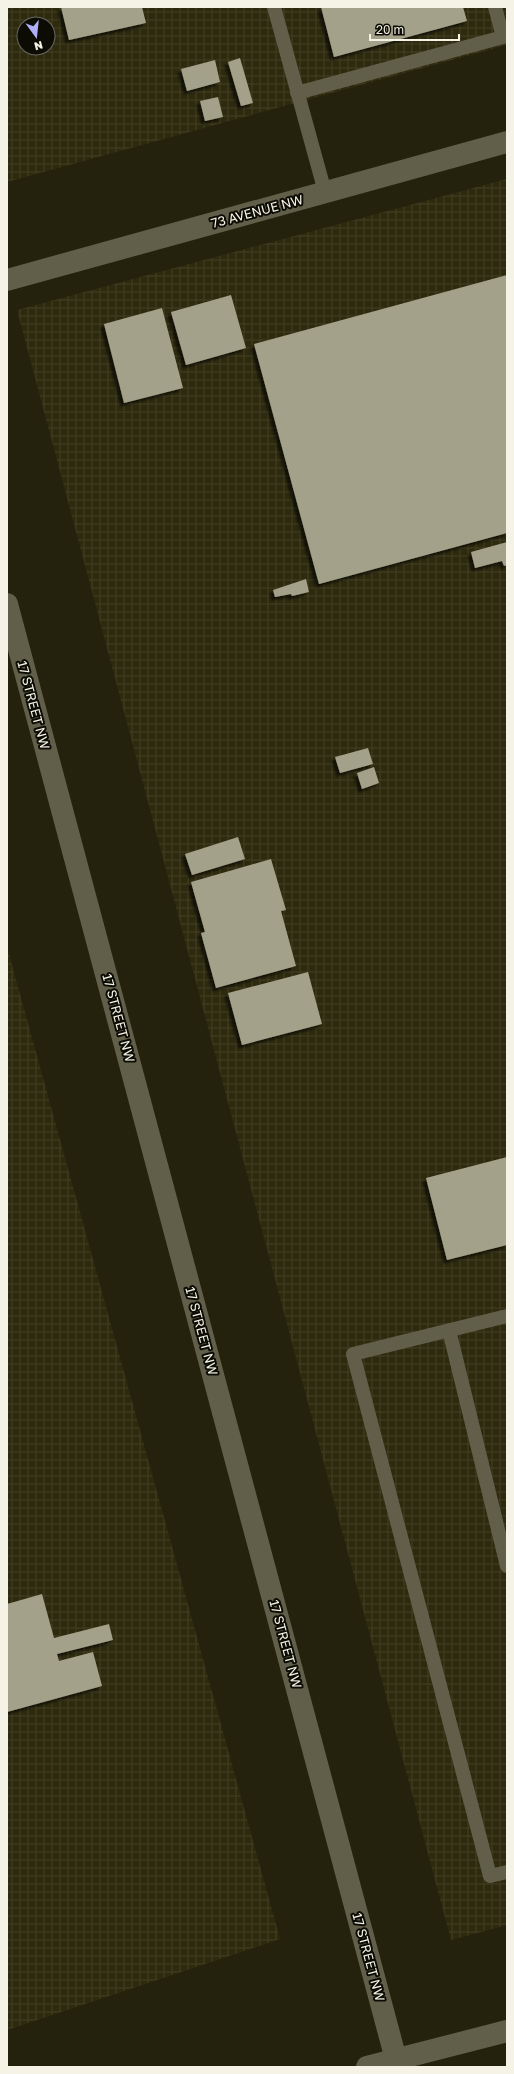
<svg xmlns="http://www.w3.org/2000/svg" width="514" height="2074" font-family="'Golos Text',sans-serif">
	<defs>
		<pattern id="industrial-grid" width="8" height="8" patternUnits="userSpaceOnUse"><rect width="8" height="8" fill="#2d2a0e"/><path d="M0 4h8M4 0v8" fill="none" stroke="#423f25"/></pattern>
		<filter id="shadow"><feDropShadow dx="-3.5" dy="3.5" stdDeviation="1" flood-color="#0009"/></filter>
	</defs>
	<rect width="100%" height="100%" fill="#24220d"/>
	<path fill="url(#industrial-grid)" fill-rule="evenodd" d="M7 7H507V45L7 182ZM24 24H48V48H24Z
		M507 179V1925L451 1940 17 310Z
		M7 947 280 1939 7 2030Z"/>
	<path fill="#a3a189" filter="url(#shadow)" d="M61 7H142L146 23 69 40Z
		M321 7H463L467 21 334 57Z
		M240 58 253 103 241 106 228 62Z
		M215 60 220 82 187 91 181 69Z
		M218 97 223 117 205 121 200 101Z
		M507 275V533L319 584 254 344Z
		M231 295 246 348 186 365 171 312Z
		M162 308 183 388 124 403 104 324Z
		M507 542V565L504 566 502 561 475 568 471 552Z
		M306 579 309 592 292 596 291 594 275 597 273 590Z
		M368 748 373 764 340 773 335 757Z
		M374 767 379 783 362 789 357 773Z
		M238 837 245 859 192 875 185 854Z
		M271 859 286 910 281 911 296 966 216 988 201 933 205 932 191 882Z
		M308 972 322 1024 242 1045 228 993Z
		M507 1157V1245L447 1260 426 1178Z
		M42 1594 54 1638 109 1624 113 1640 57 1654 59 1661 93 1652 102 1686 7 1712V1604Z"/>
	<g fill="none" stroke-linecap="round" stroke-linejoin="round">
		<path stroke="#615f49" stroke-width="14" d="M274 7 325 192
			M297 93 503 37 495 7
			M507 1316 353 1354 490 1876 507 1872
			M449 1330 507 1566"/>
		<path stroke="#615f49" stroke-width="22" d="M7 280 507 142"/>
		<path stroke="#615f49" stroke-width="22" d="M7 604 398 2067
			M367 2067 507 2031"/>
	</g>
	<g text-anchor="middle" stroke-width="4" stroke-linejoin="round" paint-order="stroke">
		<g font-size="13" fill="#f4f3e6" stroke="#0c0b04">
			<text transform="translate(257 211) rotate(-15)" y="5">73 AVENUE NW</text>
			<text transform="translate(34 705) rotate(75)" y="5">17 STREET NW</text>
			<text transform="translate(119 1018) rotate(75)" y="5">17 STREET NW</text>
			<text transform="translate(202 1331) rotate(75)" y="5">17 STREET NW</text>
			<text transform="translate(286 1644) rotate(75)" y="5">17 STREET NW</text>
			<text transform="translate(369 1957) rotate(75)" y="5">17 STREET NW</text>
		</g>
	</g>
	<rect width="514" height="2074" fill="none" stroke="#f4f3e6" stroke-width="16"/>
	<g transform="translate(36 36) rotate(165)"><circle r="19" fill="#0c0b04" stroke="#69685e"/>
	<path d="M0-3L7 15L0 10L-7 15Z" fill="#aeaefa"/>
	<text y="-6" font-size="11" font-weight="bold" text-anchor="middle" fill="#f4f3e6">N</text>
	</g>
	<path d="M370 34v6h89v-6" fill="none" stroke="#f4f3e6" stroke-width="2"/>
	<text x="376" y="34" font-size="12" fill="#f4f3e6" stroke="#0c0b04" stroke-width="3" paint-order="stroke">20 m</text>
</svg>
